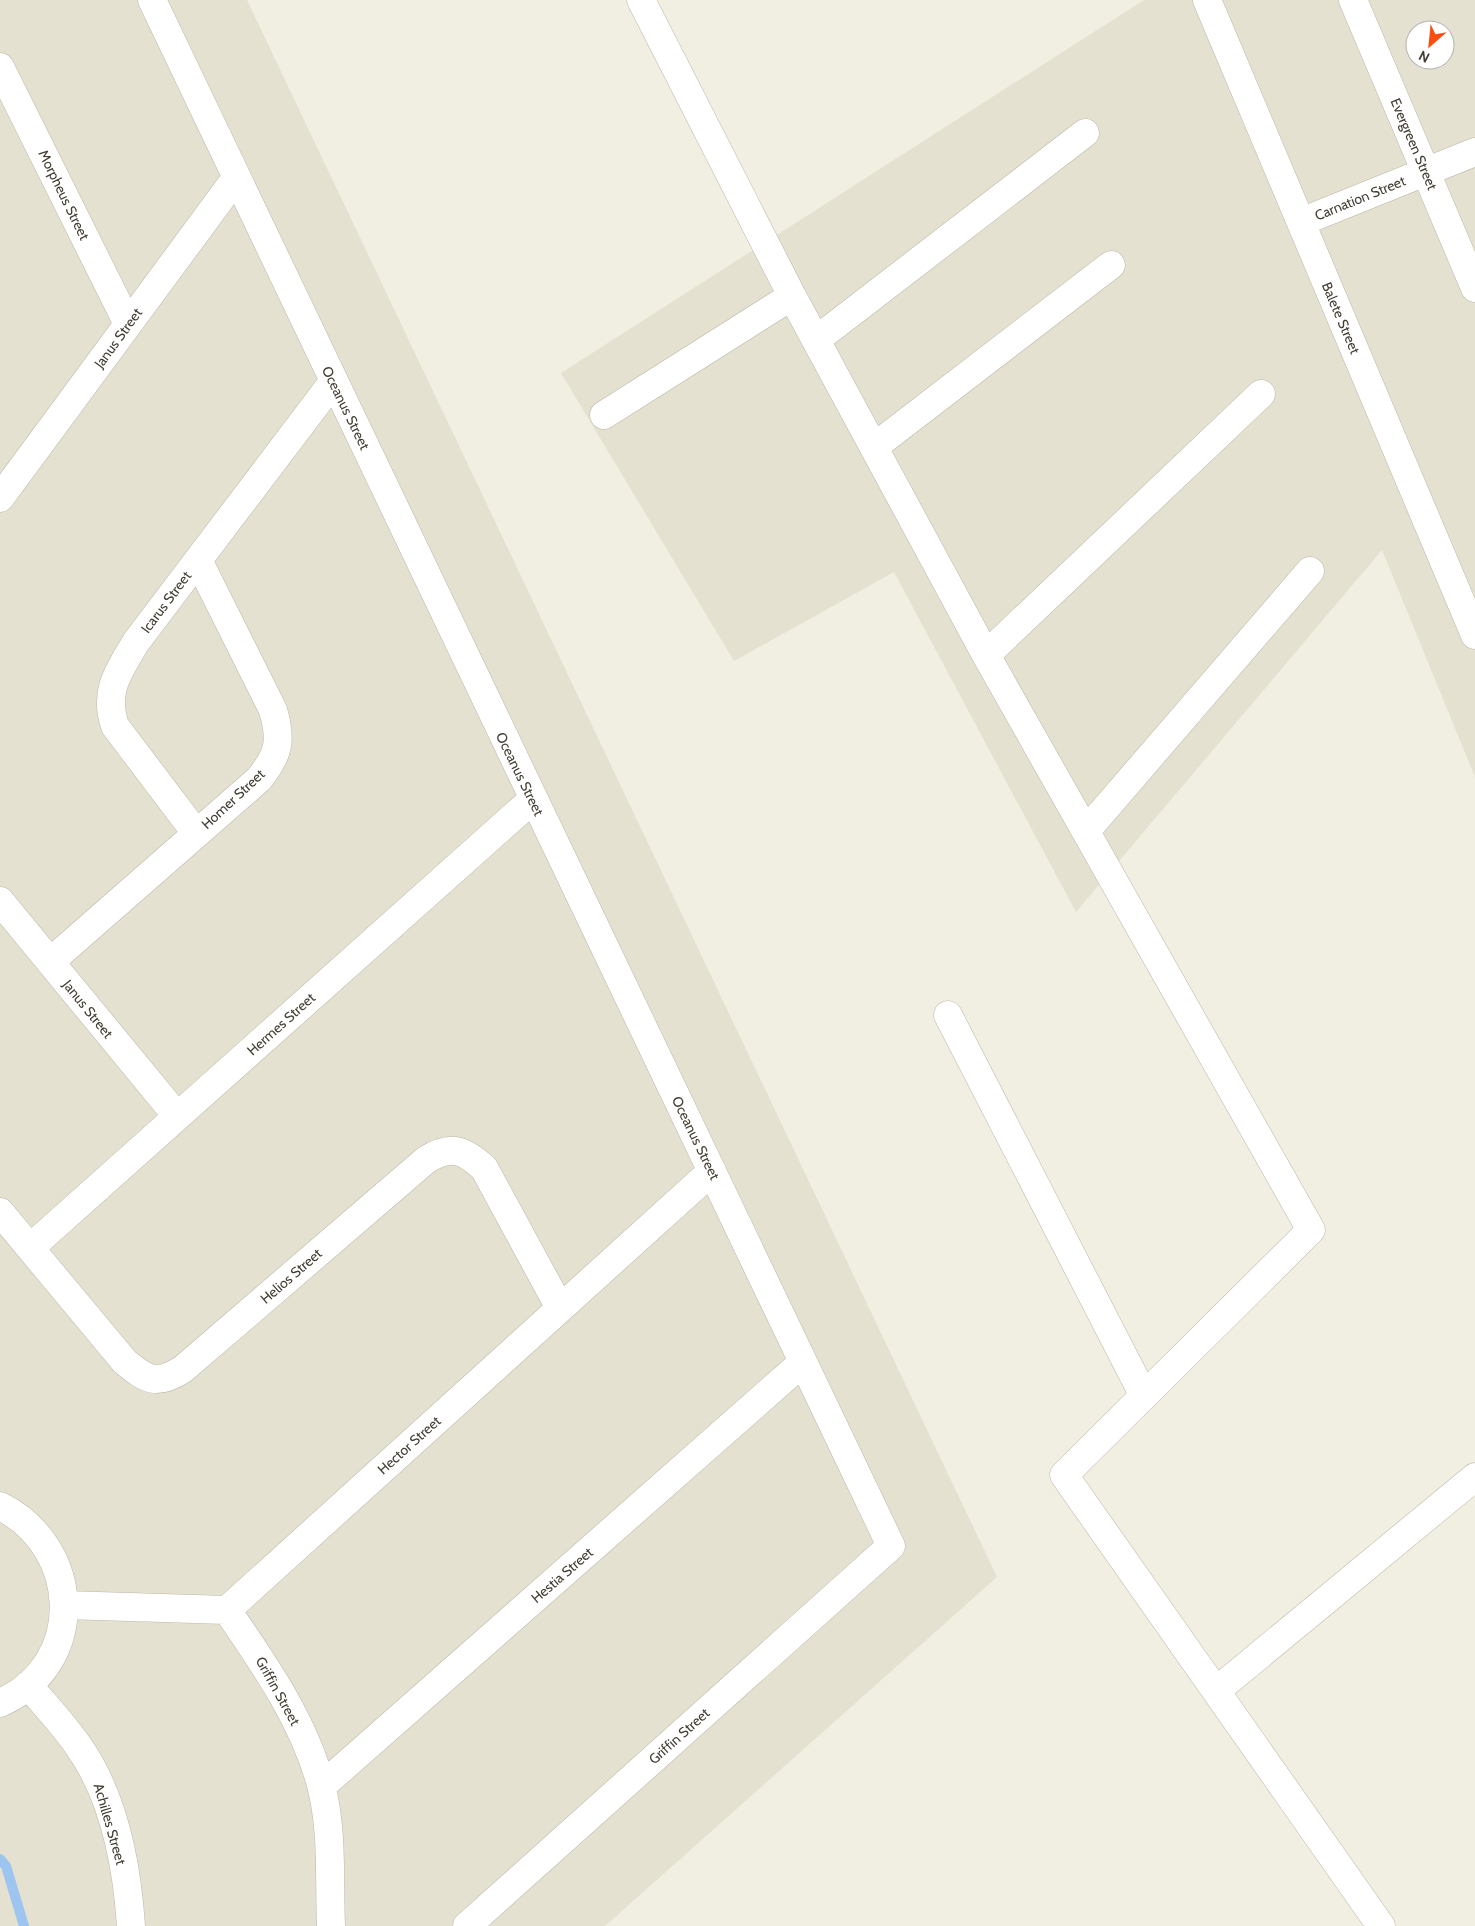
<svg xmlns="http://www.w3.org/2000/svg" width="1475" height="1926" font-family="Cabin,sans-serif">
	<rect width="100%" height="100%" fill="#f1eee2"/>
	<path fill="#e5e1d0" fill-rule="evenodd" d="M0 0H247L997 1577 605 1926H0Z
		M1144 0H1475V777L1382 550 1076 912 894 572 734 661 561 373ZM1415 30H1445V60H1415Z"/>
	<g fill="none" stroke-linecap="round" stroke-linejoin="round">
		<path stroke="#9dc5f0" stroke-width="10" d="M0 1859 6 1866 24 1926"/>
		<defs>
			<path id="street" d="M152 0 891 1546 467 1926
				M641 0 792 296 986 655 1311 1230 1064 1475 1381 1926
				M1207 0 1475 635
				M1353 0 1475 288
				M0 67 128 324
				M1301 222 1475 152
				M816 340 1085 133
				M604 415 792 296
				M874 447 1111 265
				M0 498 236 178
				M986 655 1261 394
				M1086 831 1310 571
				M196 833 115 726C103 691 119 671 136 642L333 382
				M0 901 177 1116
				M50 962 259 779C279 754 282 741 273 710L198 560
				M948 1015 1144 1396
				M0 1212 125 1362C147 1380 157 1386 183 1369L426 1160C451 1144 464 1150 484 1168L560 1308
				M30 1248 532 800
				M0 1506C82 1547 88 1664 0 1703
				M65 1605 227 1610 712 1171
				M227 1610C264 1664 304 1721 321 1785 333 1831 329 1879 331 1926
				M28 1685C45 1705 64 1725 79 1747 114 1797 127 1866 131 1926
				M1216 1691 1475 1477
				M322 1786 802 1363"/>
		</defs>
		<use href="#street" stroke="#bdb7a5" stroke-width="29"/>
		<use href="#street" stroke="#fff" stroke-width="28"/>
	</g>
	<g text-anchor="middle" stroke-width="4" stroke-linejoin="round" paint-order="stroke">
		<g font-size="14" fill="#433e33" stroke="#fff">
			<text transform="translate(1414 144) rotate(67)" y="5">Evergreen Street</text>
			<text transform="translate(64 195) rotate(64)" y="5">Morpheus Street</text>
			<text transform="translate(1360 198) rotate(-22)" y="5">Carnation Street</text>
			<text transform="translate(1341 318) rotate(67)" y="5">Balete Street</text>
			<text transform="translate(118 338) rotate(-54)" y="5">Janus Street</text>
			<text transform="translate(346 408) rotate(64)" y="5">Oceanus Street</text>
			<text transform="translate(166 602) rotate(-53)" y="5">Icarus Street</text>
			<text transform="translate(520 774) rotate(64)" y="5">Oceanus Street</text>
			<text transform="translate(233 799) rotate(-43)" y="5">Homer Street</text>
			<text transform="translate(88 1009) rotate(51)" y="5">Janus Street</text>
			<text transform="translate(281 1024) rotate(-42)" y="5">Hermes Street</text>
			<text transform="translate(696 1138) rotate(64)" y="5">Oceanus Street</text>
			<text transform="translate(291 1276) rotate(-41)" y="5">Helios Street</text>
			<text transform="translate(409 1445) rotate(-42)" y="5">Hector Street</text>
			<text transform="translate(562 1575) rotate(-41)" y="5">Hestia Street</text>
			<text transform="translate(278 1691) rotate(61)" y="5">Griffin Street</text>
			<text transform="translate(679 1736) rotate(-42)" y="5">Griffin Street</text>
			<text transform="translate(110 1824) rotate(74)" y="5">Achilles Street</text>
		</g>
	</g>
	<g transform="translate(1430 45) rotate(207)"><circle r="24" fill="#ffffff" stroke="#b4b2ad"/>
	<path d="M0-4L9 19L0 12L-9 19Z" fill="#fc4c0f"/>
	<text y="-8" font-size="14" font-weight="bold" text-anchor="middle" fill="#433e33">N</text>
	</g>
</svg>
